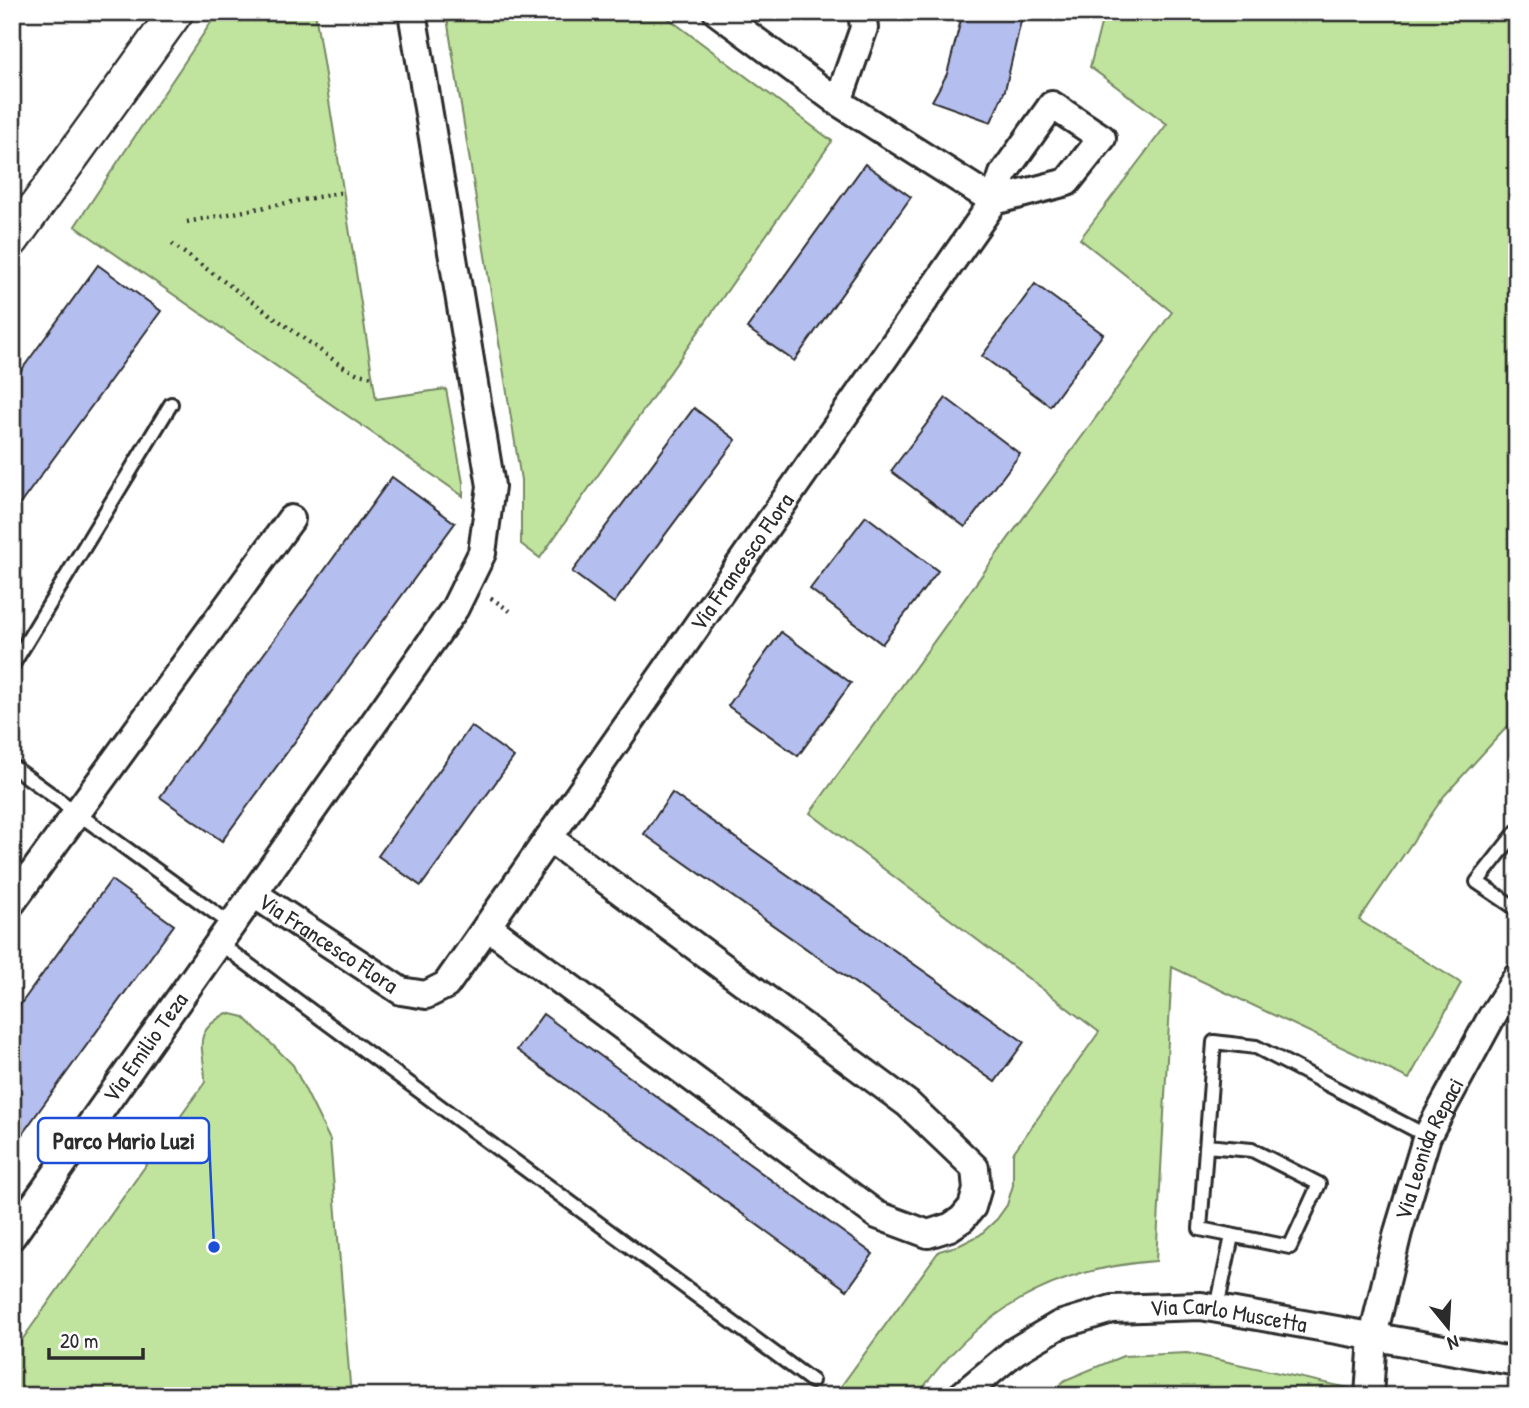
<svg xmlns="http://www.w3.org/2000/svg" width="1529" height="1408" font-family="'Patrick Hand',sans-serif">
	<rect width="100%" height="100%" fill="#fff"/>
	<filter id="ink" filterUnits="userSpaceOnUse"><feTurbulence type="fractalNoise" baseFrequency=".0143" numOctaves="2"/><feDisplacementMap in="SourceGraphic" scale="14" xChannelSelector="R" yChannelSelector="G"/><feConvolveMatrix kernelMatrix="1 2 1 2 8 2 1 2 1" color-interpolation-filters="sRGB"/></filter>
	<g filter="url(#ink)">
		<path fill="#c0e49e" stroke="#768864" stroke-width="2" d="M218 12H315L376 399 446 389 463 483V496L75 226Z
			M446 12H660L832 141 540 558 521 544V480Z
			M1104 12H1517V719L1506 728 1444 796 1359 920 1461 983 1409 1079 1172 967 1156 1261C1054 1268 977 1311 917 1396H834L939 1251 960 1245 980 1235 997 1219 1007 1205 1013 1185V1153L1099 1032 810 813 1172 312 1080 239 1167 124 1090 67Z
			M227 1013 244 1017 293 1065 330 1140 351 1396H12V1354L205 1082C205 1047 189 1034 227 1013Z
			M1187 1353 1367 1392 1366 1396H1048L1065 1380 1123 1356Z"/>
		<path fill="#b4beef" stroke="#2b2b2b" stroke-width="2" d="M963 12H1023L1005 90 991 122 932 101 947 74Z
			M865 164 911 197 794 361 747 328Z
			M98 265 161 311 12 515V383Z
			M1035 284 1103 334 1050 406 982 356Z
			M946 398 1020 454 965 527 891 471Z
			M694 408 736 440 614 603 572 572Z
			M392 477 455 523 222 841 160 797Z
			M866 516 938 571 882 644 810 589Z
			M781 632 851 683 798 756 728 706Z
			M471 726 514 757 421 886 378 856Z
			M672 793 1024 1042 995 1082 644 834Z
			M111 880 174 925 12 1148V1016Z
			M543 1014 873 1254 847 1290 517 1050Z"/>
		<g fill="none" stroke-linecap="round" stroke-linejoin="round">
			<defs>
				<path id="service" d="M12 666 171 404
					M12 766 232 925
					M1517 831 1477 882 1517 909
					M219 943 812 1381
					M1206 1146 1252 1150 1319 1184 1290 1247 1200 1229 1214 1042 1256 1047 1427 1136
					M1217 1308 1232 1236"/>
				<g id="minor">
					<path d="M838 102 864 28 862 12"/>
					<path id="s1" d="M254 894 401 991 426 995 446 985 994 201 1003 174 1052 105 1102 138 1067 182 994 201 838 102 717 12"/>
					<path d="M12 902 291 519"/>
					<path d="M487 926 877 1215 928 1234 950 1227 962 1219 972 1207 977 1190 975 1168 908 1104 549 838"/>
					<path id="s2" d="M12 1236 455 608 482 553 491 486 412 12"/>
					<path id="s3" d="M961 1396 1015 1351 1059 1325 1112 1309 1201 1306 1517 1362"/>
					<path id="s4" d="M1369 1396 1373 1336 1398 1232 1427 1136 1491 1018 1517 977"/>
				</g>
				<path id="tertiary" d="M12 240 176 12"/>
			</defs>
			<use href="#service" stroke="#2b2b2b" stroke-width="18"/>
			<use href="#minor" stroke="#2b2b2b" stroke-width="32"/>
			<use href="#tertiary" stroke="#2b2b2b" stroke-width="38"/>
			<path stroke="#2b2b2b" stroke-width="4.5" stroke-dasharray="2 5" stroke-linecap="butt" d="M187 222 344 192
				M172 244 342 366 358 374 373 377
				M491 598 510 611"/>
			<use href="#service" stroke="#fff" stroke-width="12"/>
			<use href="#minor" stroke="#fff" stroke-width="26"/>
			<use href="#tertiary" stroke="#fff" stroke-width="33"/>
		</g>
	</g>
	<g text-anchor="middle" stroke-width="5" stroke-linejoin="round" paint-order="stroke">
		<g font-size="23" fill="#2b2b2b" stroke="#fff">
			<text dy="8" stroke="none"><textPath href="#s1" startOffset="740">Via Francesco Flora</textPath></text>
			<text dy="8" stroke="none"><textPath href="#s1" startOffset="89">Via Francesco Flora</textPath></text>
			<text dy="8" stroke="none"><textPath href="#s2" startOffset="231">Via Emilio Teza</textPath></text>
			<text dy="8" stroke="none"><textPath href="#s4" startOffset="256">Via Leonida Repaci</textPath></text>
			<text dy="8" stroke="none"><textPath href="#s3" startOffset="294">Via Carlo Muscetta</textPath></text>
		</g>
	</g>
	<path fill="none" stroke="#1d4ed8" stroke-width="2.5" d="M214 1247L209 1140"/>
	<circle fill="#1d4ed8" stroke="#fff" stroke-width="2.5" cx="214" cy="1247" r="7"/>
	<rect fill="#fff" stroke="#1d4ed8" stroke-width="2.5" x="38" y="1118" width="171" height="45" rx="7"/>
	<g font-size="24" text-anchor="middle" font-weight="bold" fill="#2b2b2b">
		<text x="124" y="1149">Parco Mario Luzi</text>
	</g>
	<rect width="1529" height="1408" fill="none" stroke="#fff" stroke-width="42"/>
	<rect x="21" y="21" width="1487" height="1366" fill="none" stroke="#2b2b2b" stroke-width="2.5" filter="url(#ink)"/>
	<g transform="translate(1448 1327) rotate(162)" stroke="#ffffff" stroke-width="5" paint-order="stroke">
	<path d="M0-5L12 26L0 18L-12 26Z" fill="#2b2b2b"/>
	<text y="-10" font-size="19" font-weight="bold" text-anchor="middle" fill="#2b2b2b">N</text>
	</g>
	<path d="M49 1348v10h94v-10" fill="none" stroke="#2b2b2b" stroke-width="3.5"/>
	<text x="60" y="1348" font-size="21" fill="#2b2b2b" stroke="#ffffff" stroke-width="5" paint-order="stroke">20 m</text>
</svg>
